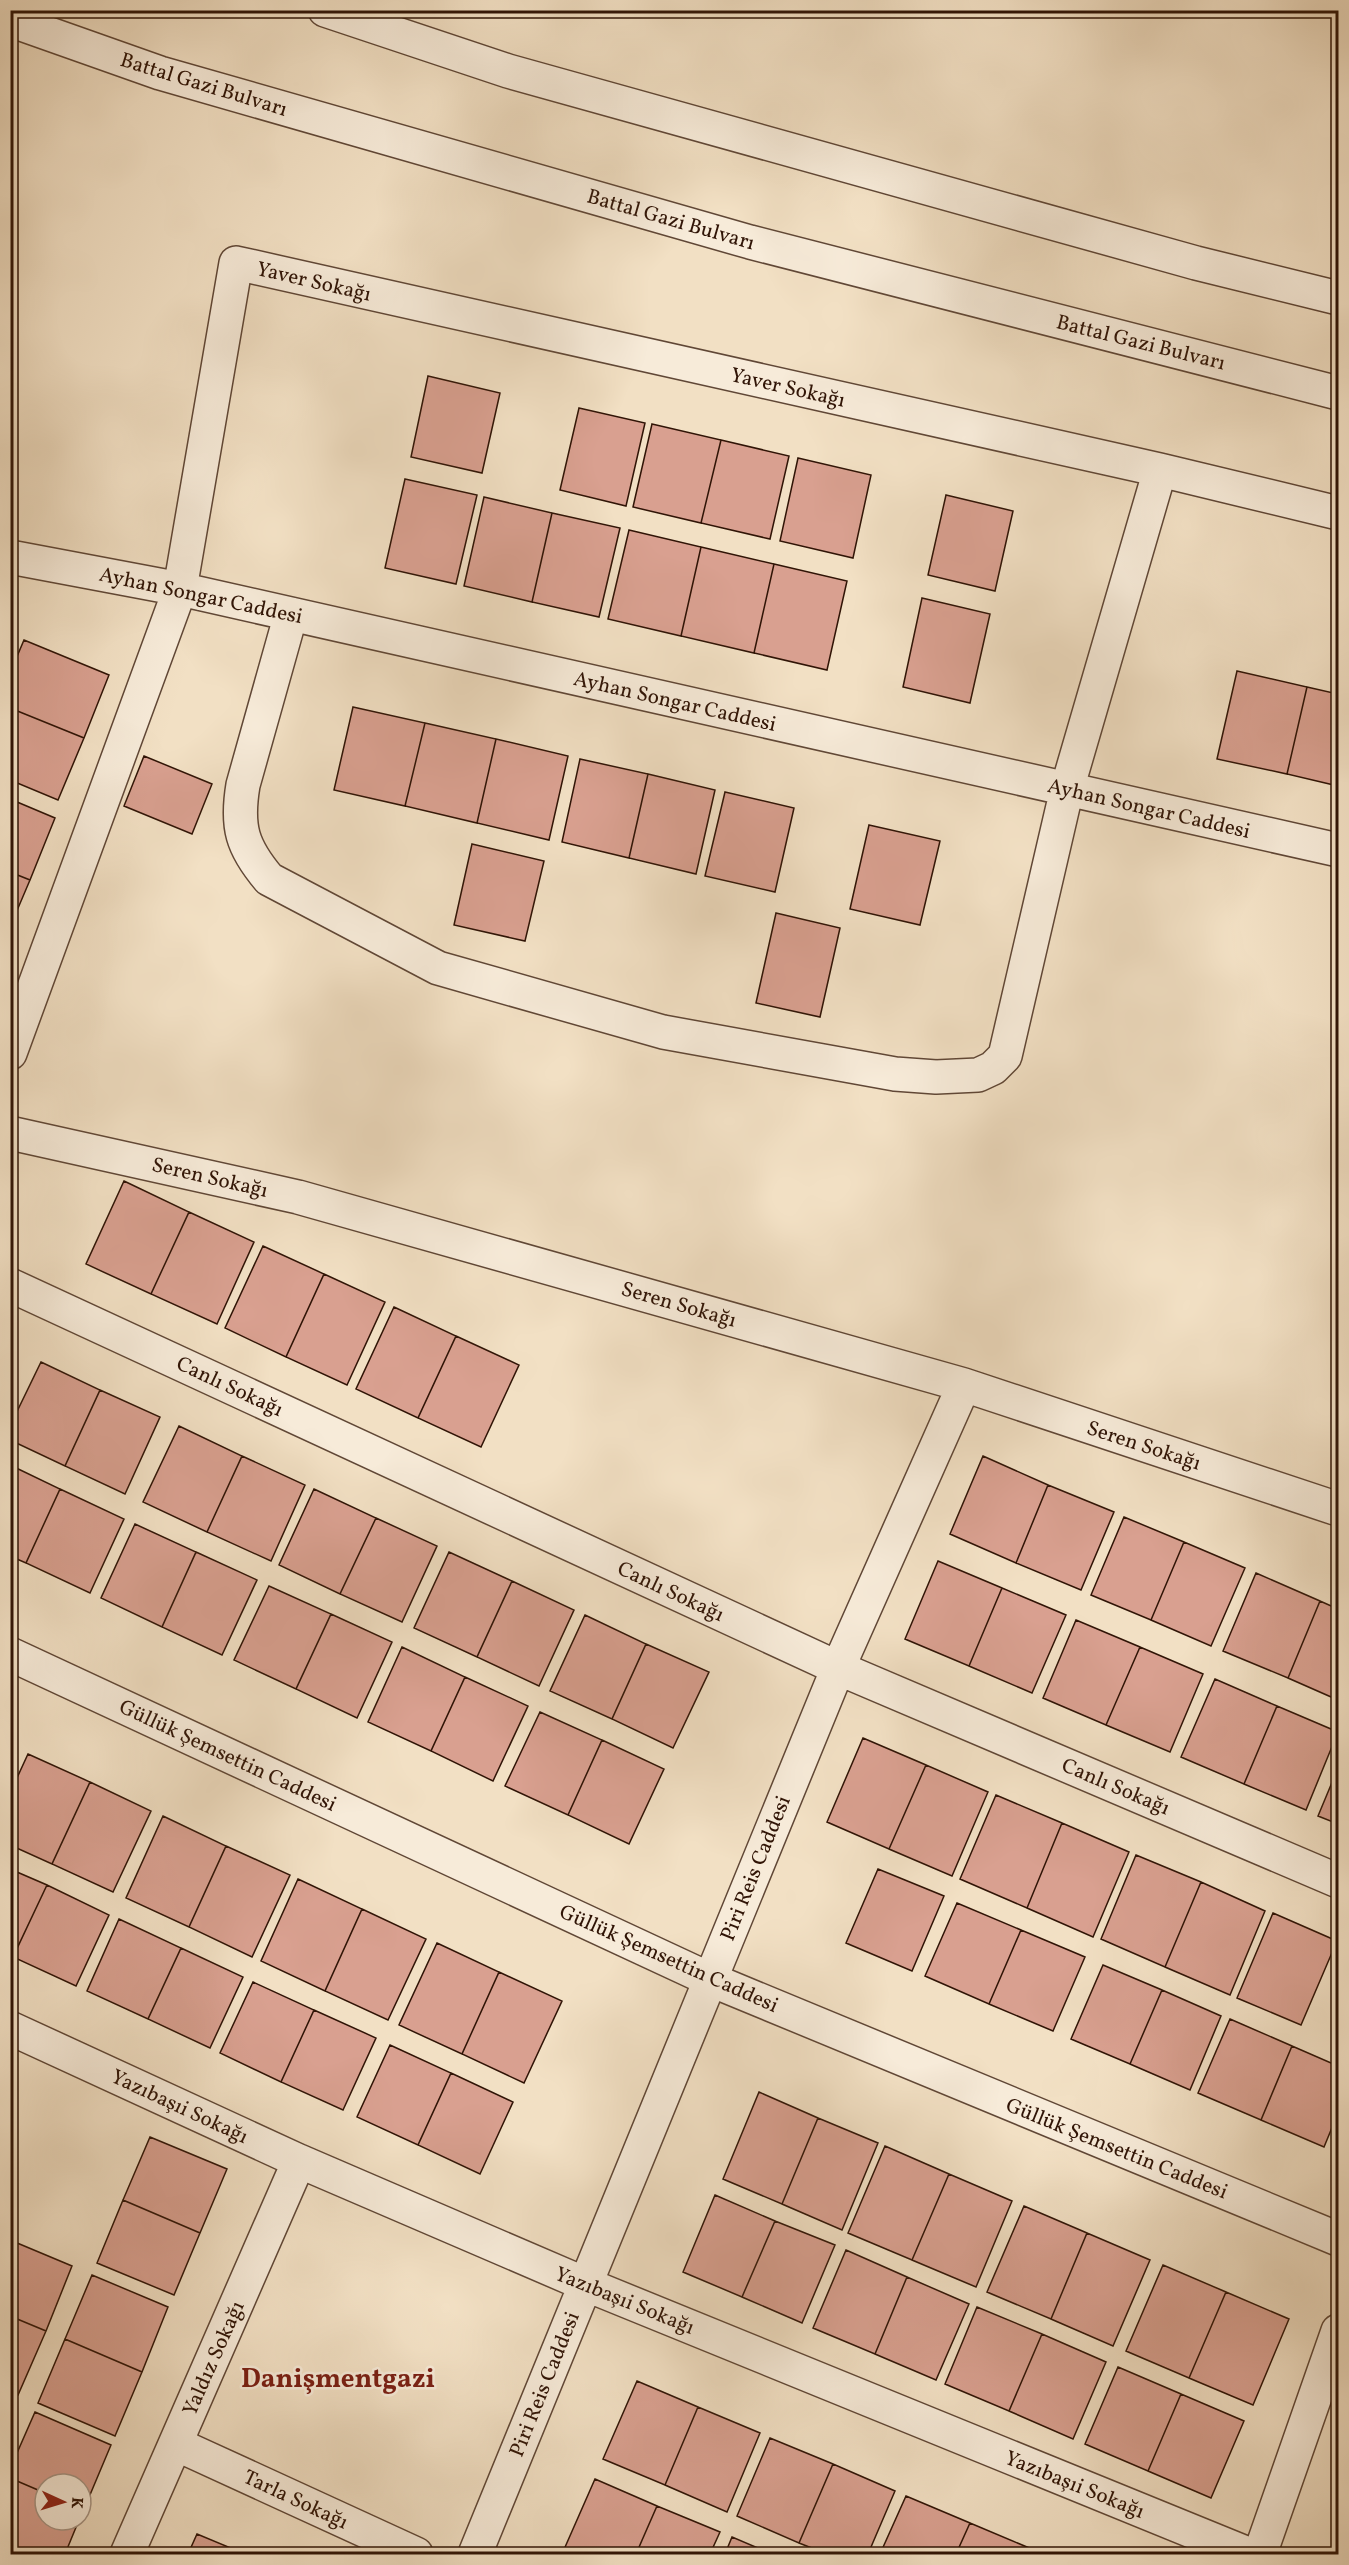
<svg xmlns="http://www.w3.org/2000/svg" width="1349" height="2565" font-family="Vollkorn,serif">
	<rect width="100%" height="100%" fill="#f2e0c4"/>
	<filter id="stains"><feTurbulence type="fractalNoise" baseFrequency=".00333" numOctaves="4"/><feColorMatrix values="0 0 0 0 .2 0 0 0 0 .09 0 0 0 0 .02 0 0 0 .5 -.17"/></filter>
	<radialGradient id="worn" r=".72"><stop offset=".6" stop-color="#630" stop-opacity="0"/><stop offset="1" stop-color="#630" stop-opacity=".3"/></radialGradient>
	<path fill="#d9a090" stroke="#301406" stroke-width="1.5" d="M428 376 500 393 482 473 411 457Z
		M579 408 645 423 626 506 560 490Z
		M652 424 721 440 701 523 633 507Z
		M721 440 789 456 770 539 701 523Z
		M798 458 871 475 853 558 780 541Z
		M405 479 477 495 456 584 385 568Z
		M946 495 1013 511 995 591 928 575Z
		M484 497 552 513 532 602 464 586Z
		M552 513 620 528 599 617 532 602Z
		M629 530 701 547 681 636 608 619Z
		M701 547 774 564 754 653 681 636Z
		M774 564 847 581 827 670 754 653Z
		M922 598 990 614 970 703 903 687Z
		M24 640 109 675 84 738 10 708V673Z
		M1237 671 1307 687 1287 774 1217 759Z
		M1307 687 1338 694V786L1287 774Z
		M353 707 425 723 405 806 334 790Z
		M10 708 84 738 58 800 10 780Z
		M425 723 496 739 477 823 405 806Z
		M496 739 568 756 549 840 477 823Z
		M144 756 212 784 192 834 124 806Z
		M580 759 648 774 629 858 562 842Z
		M648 774 715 790 696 874 629 858Z
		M725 792 794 808 775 892 705 876Z
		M10 799 55 818 30 880 10 872Z
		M869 825 940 841 920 925 850 909Z
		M472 844 544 861 525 941 454 925Z
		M10 872 30 880 10 927Z
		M776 913 840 928 820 1017 756 1003Z
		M124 1181 189 1212 151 1294 86 1264Z
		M189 1212 254 1242 217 1324 151 1294Z
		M263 1246 324 1274 286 1357 225 1328Z
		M324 1274 385 1302 347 1385 286 1357Z
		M394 1307 456 1336 418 1418 356 1389Z
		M456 1336 519 1365 481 1447 418 1418Z
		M41 1362 100 1390 65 1466 10 1440V1426Z
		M100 1390 160 1417 125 1494 65 1466Z
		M179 1426 242 1456 207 1532 143 1502Z
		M242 1456 305 1485 271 1561 207 1532Z
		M983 1456 1048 1485 1016 1563 950 1534Z
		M10 1465 60 1489 26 1563 10 1556Z
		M1048 1485 1114 1512 1081 1590 1016 1563Z
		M60 1489 124 1519 90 1593 26 1563Z
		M314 1489 376 1518 340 1594 279 1565Z
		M1124 1517 1184 1542 1151 1620 1091 1595Z
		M376 1518 437 1546 402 1622 340 1594Z
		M135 1524 196 1552 162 1627 101 1598Z
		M1184 1542 1245 1568 1211 1646 1151 1620Z
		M196 1552 257 1580 222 1655 162 1627Z
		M449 1552 512 1581 477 1657 414 1628Z
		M938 1561 1002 1588 969 1666 905 1639Z
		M1256 1573 1320 1601 1288 1678 1223 1651Z
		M512 1581 574 1610 539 1686 477 1657Z
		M269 1586 331 1614 296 1689 234 1660Z
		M1002 1588 1066 1615 1032 1693 969 1666Z
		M1320 1601 1338 1609V1700L1288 1678Z
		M331 1614 392 1642 357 1718 296 1689Z
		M585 1615 646 1644 612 1719 550 1691Z
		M1076 1620 1140 1647 1106 1725 1043 1698Z
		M646 1644 709 1672 673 1748 612 1719Z
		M402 1647 465 1677 431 1751 368 1722Z
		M1140 1647 1203 1674 1170 1752 1106 1725Z
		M465 1677 528 1706 493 1781 431 1751Z
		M1215 1679 1277 1706 1244 1784 1181 1757Z
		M1277 1706 1338 1732 1306 1810 1244 1784Z
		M540 1712 602 1740 568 1815 505 1786Z
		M863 1738 926 1765 889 1849 827 1822Z
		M602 1740 664 1769 629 1844 568 1815Z
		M28 1754 90 1782 52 1864 10 1845V1793Z
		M926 1765 988 1792 952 1876 889 1849Z
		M1338 1768V1824L1318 1816Z
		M90 1782 151 1811 113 1892 52 1864Z
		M996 1795 1062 1823 1027 1908 960 1879Z
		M163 1816 226 1846 189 1927 126 1898Z
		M1062 1823 1129 1852 1093 1937 1027 1908Z
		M226 1846 290 1875 252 1957 189 1927Z
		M1136 1855 1201 1882 1165 1967 1101 1939Z
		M10 1869 47 1885 13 1957 10 1956Z
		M878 1869 944 1896 912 1971 846 1943Z
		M298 1879 362 1909 325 1991 261 1961Z
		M1201 1882 1265 1911 1230 1995 1165 1967Z
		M47 1885 109 1915 76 1986 13 1957Z
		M957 1903 1021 1930 989 2004 925 1976Z
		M362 1909 426 1939 388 2020 325 1991Z
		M1273 1913 1337 1941 1301 2025 1237 1998Z
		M119 1919 181 1948 148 2019 87 1991Z
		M1021 1930 1085 1957 1053 2031 989 2004Z
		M437 1943 499 1972 462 2054 399 2025Z
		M181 1948 243 1977 210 2048 148 2019Z
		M1103 1965 1162 1990 1130 2064 1071 2039Z
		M499 1972 562 2001 524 2083 462 2054Z
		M253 1982 314 2010 281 2082 220 2053Z
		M1162 1990 1221 2016 1190 2090 1130 2064Z
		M314 2010 376 2038 343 2110 281 2082Z
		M1230 2019 1292 2046 1261 2120 1198 2093Z
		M390 2045 451 2073 418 2145 357 2117Z
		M1292 2046 1338 2066V2113L1324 2147 1261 2120Z
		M451 2073 513 2102 480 2174 418 2145Z
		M759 2092 818 2118 782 2204 723 2179Z
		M818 2118 878 2143 842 2230 782 2204Z
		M150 2137 227 2169 200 2233 123 2200Z
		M885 2146 949 2174 912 2260 848 2233Z
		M949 2174 1012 2201 976 2287 912 2260Z
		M715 2195 775 2221 742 2297 683 2272Z
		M123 2200 200 2233 174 2295 97 2263Z
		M1024 2206 1087 2233 1051 2319 987 2292Z
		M775 2221 835 2245 802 2323 742 2297Z
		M1087 2233 1150 2260 1113 2346 1051 2319Z
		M10 2240 72 2266 46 2331 10 2316Z
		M846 2250 907 2277 875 2354 813 2328Z
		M1163 2265 1226 2292 1189 2378 1126 2351Z
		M92 2275 168 2307 142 2372 65 2339Z
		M907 2277 969 2304 936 2380 875 2354Z
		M1226 2292 1289 2319 1253 2405 1189 2378Z
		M977 2307 1042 2334 1009 2411 945 2384Z
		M10 2316 46 2331 18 2395 10 2392Z
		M1042 2334 1106 2362 1073 2439 1009 2411Z
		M65 2339 142 2372 115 2436 38 2403Z
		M1118 2367 1181 2394 1148 2471 1085 2444Z
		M637 2381 698 2407 665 2485 603 2459Z
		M1181 2394 1244 2421 1211 2498 1148 2471Z
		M698 2407 760 2433 727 2512 665 2485Z
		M35 2412 111 2445 84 2509 81 2508V2484H45V2493L10 2478V2469Z
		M770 2438 833 2464 799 2543 737 2516Z
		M833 2464 895 2491 868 2554H827L799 2543Z
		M10 2478 45 2493V2520H79L65 2554H10Z
		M595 2479 657 2506 636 2554H562Z
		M906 2496 970 2523 956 2554H880Z
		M657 2506 720 2532 710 2554H636Z
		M970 2523 1034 2550 1032 2554H956Z
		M197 2534 245 2554H188Z
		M732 2537 772 2554H725Z"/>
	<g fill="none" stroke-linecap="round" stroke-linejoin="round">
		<defs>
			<path id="minor" d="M325 10 508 71 1196 263 1338 298
				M10 20 160 73 750 242 1338 393
				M10 557 180 589 1338 850
				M291 614 243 785C236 827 242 847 269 879L438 968 663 1032 895 1074 936 1077 978 1075 993 1068 1005 1056 1067 789 1160 470
				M10 1053 180 589 236 263 1160 470 1338 513
				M10 1133 298 1197 964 1385 1338 1509
				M10 1285 838 1668 1338 1881
				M10 1654 709 1979 1338 2239
				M10 2028 299 2161 585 2284 1248 2554
				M176 2444 416 2554
				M127 2554 299 2161
				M475 2554 838 1668 964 1385
				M1260 2554 1338 2331"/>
		</defs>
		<use href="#minor" stroke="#604736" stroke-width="36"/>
		<use href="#minor" stroke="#f7ebd9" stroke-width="33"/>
	</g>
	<g text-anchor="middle" stroke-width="5" stroke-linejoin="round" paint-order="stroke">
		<g font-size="21" fill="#301406" stroke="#f7ebd9">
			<text transform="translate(204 84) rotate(17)" y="7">Battal Gazi Bulvarı</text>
			<text transform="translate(671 219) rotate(16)" y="7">Battal Gazi Bulvarı</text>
			<text transform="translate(314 281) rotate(13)" y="7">Yaver Sokağı</text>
			<text transform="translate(1141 342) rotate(14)" y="7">Battal Gazi Bulvarı</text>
			<text transform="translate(788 387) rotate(13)" y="7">Yaver Sokağı</text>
			<text transform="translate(201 595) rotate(12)" y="7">Ayhan Songar Caddesi</text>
			<text transform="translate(675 701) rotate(13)" y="7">Ayhan Songar Caddesi</text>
			<text transform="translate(1149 808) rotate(13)" y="7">Ayhan Songar Caddesi</text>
			<text transform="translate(210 1177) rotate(13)" y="7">Seren Sokağı</text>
			<text transform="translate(679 1304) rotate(16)" y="7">Seren Sokağı</text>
			<text transform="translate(230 1386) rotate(25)" y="7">Canlı Sokağı</text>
			<text transform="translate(1144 1445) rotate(18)" y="7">Seren Sokağı</text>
			<text transform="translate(671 1591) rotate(25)" y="7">Canlı Sokağı</text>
			<text transform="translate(228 1755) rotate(25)" y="7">Güllük Şemsettin Caddesi</text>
			<text transform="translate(1116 1786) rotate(23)" y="7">Canlı Sokağı</text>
			<text transform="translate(755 1868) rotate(-68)" y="7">Piri Reis Caddesi</text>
			<text transform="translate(669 1958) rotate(24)" y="7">Güllük Şemsettin Caddesi</text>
			<text transform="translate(180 2106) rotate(25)" y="7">Yazıbaşıi Sokağı</text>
			<text transform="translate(1117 2148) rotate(22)" y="7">Güllük Şemsettin Caddesi</text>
			<text transform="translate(625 2300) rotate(22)" y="7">Yazıbaşıi Sokağı</text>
			<text transform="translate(213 2358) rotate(-66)" y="7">Yaldız Sokağı</text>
			<text transform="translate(544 2384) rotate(-68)" y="7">Piri Reis Caddesi</text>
			<text transform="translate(1075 2484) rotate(22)" y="7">Yazıbaşıi Sokağı</text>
			<text transform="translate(296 2499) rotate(25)" y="7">Tarla Sokağı</text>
		</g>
		<g font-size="27" font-weight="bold" fill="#7a1f14" stroke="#f7ebd9">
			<text x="338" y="2387">Danişmentgazi</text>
		</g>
	</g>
	<rect width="1349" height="2565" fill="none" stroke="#f2e0c4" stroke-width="36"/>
	<rect x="12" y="12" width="1325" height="2541" fill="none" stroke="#301406" stroke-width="3"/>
	<rect x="18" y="18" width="1313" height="2529" fill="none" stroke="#301406" stroke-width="1.5"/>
	<g transform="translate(63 2502) rotate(94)"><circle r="28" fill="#f7ebd9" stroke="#a79585" stroke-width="1.5"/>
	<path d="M0-4.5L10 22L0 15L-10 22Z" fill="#8f2418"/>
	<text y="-9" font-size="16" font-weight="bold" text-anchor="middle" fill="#301406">K</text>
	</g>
	<rect width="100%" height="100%" filter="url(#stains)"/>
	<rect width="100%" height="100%" fill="url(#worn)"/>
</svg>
